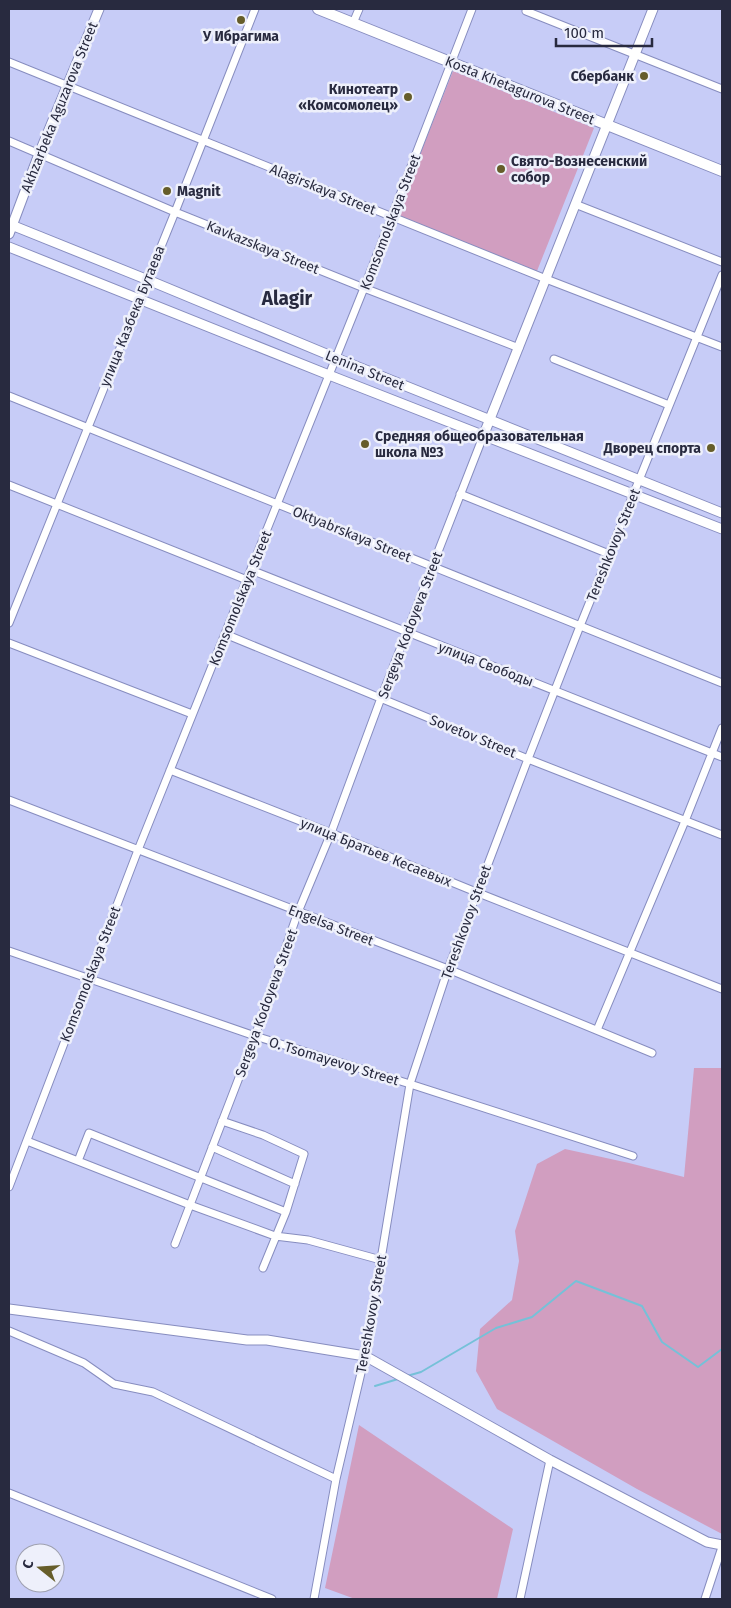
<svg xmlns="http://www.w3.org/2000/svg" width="731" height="1608" font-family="'Fira Sans',sans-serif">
	<rect width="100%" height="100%" fill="#c7ccf7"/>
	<path fill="#d19ec0" d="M453 71 594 128 537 271 396 215Z
		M694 1068H722V1534L637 1489 497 1409 476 1371 480 1329 512 1300 519 1261 515 1231 537 1164 565 1149 629 1163 684 1177Z
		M359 1425 513 1529 497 1599H355L325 1588Z"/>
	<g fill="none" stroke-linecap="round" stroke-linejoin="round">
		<path stroke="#75c1d8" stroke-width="2" d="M407 1376 421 1372 496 1328 532 1317 576 1281 642 1306 662 1342 698 1367 722 1349
			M375 1386 398 1379"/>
		<defs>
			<path id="minor" d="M526 11 722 89
				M353 23 359 9
				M9 62 546 279 722 347
				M9 141 175 212 364 288 519 348
				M575 204 722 262
				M554 359 669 405
				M9 396 722 683
				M9 485 247 580
				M460 494 609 554
				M251 570 722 757
				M9 623 175 212 255 9
				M225 634 528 759 722 835
				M9 643 192 714
				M170 770 331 833 476 892 722 989
				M9 800 448 969 652 1053
				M9 951 255 1036 410 1084 633 1156
				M597 1030 685 821 722 728
				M222 1121 263 1135 304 1154 286 1212 263 1268
				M27 1141 190 1205 275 1236 308 1240 381 1260
				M212 1147 295 1184
				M78 1161 89 1133 286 1212
				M9 1187 138 850 364 288 472 9
				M175 1244 255 1036 298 912 331 833 381 698 484 434
				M9 1331 84 1363 114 1384 153 1392 336 1479
				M9 1493 272 1599
				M314 1599 336 1479 365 1356 410 1084 448 969 528 759 580 626 722 275
				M520 1599 550 1460
				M705 1599 722 1547"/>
			<path id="tertiary" d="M9 224 148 280 336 358 722 513
				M9 234 39 154 99 9
				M9 247 329 375 722 529
				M484 434 653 9
				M9 1309 247 1340H267L365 1356 550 1460 707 1542 722 1545"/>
			<path id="secondary" d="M318 9 722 171"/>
		</defs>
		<use href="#minor" stroke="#878dbf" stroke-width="9"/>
		<use href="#tertiary" stroke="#878dbf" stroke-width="11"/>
		<use href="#secondary" stroke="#878dbf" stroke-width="12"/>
		<use href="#minor" stroke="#fff" stroke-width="7"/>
		<use href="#tertiary" stroke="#fff" stroke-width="9"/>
		<use href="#secondary" stroke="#fff" stroke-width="10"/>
	</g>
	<g fill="#665d2a" stroke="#eef0fb" stroke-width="2">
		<circle cx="241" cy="20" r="5"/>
		<circle cx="644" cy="76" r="5"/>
		<circle cx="408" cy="97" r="5"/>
		<circle cx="501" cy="169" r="5"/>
		<circle cx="167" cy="191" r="5"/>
		<circle cx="365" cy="444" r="5"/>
		<circle cx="711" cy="448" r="5"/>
	</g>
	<g text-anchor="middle" stroke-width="5" stroke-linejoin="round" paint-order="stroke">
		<g font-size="14" font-weight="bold" fill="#282a3f" stroke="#eef0fb" text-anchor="end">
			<text x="241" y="41" text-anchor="middle">У Ибрагима</text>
			<text x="634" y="81">Сбербанк</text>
			<text x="398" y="94">Кинотеатр<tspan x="398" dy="16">«Комсомолец»</tspan></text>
			<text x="511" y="166" text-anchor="start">Свято-Вознесенский<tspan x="511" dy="16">собор</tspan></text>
			<text x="177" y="196" text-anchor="start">Magnit</text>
			<text x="375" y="441" text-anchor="start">Средняя общеобразовательная<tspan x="375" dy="16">школа №3</tspan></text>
			<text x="701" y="453">Дворец спорта</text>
		</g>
		<g font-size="14" fill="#282a3f" stroke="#eef0fb">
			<text transform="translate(520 90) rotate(22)" y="5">Kosta Khetagurova Street</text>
			<text transform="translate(59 107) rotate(-68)" y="5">Akhzarbeka Aguzarova Street</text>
			<text transform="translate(323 189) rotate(22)" y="5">Alagirskaya Street</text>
			<text transform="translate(390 222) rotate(-69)" y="5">Komsomolskaya Street</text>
			<text transform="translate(263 247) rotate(22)" y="5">Kavkazskaya Street</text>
			<text transform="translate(132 316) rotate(-68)" y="5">улица Казбека Бутаева</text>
			<text transform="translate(365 370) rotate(22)" y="5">Lenina Street</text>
			<text transform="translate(352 534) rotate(22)" y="5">Oktyabrskaya Street</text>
			<text transform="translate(613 545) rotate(-68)" y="5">Tereshkovoy Street</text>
			<text transform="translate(240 598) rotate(-68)" y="5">Komsomolskaya Street</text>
			<text transform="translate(410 625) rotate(-69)" y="5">Sergeya Kodoyeva Street</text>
			<text transform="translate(486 664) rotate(21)" y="5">улица Свободы</text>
			<text transform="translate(473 736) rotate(22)" y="5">Sovetov Street</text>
			<text transform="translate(376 852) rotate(22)" y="5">улица Братьев Кесаевых</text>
			<text transform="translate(466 922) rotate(-70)" y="5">Tereshkovoy Street</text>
			<text transform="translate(331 925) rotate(21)" y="5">Engelsa Street</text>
			<text transform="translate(90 974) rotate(-69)" y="5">Komsomolskaya Street</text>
			<text transform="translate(266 1003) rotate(-70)" y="5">Sergeya Kodoyeva Street</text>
			<text transform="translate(334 1061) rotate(17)" y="5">O. Tsomayevoy Street</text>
			<text transform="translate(371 1314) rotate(-80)" y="5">Tereshkovoy Street</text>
		</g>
		<g font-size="19" font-weight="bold" fill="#282a3f" stroke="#eef0fb">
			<text x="287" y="305">Alagir</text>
		</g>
	</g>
	<rect width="731" height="1608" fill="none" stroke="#282a3f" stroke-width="20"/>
	<g transform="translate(40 1568) rotate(287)"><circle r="24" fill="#eef0fb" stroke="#9fa1b0"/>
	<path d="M0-4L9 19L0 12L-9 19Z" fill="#665d2a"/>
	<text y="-8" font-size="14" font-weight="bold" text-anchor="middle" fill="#282a3f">С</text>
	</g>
	<path d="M556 38v8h96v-8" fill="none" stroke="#282a3f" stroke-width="2.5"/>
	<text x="564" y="38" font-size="15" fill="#282a3f" stroke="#eef0fb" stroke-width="4" paint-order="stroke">100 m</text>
</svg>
